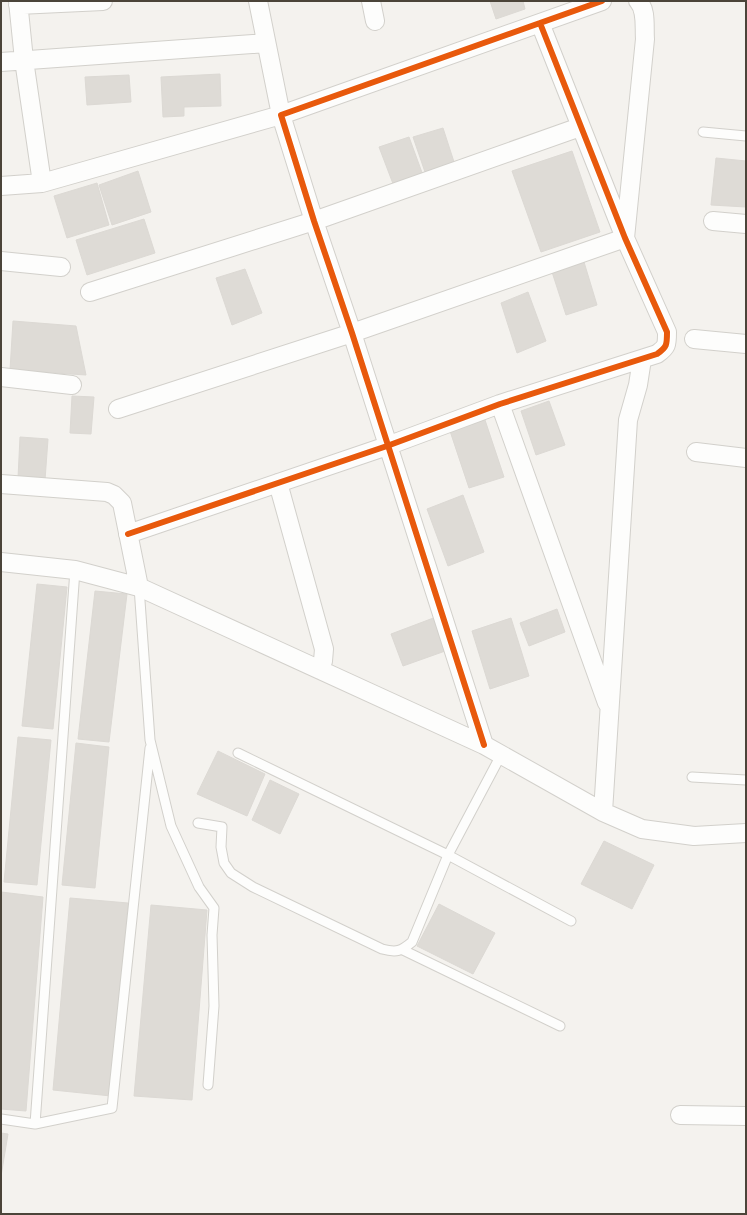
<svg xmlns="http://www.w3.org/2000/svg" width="747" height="1215" font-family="'PT Sans Narrow',sans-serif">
	<rect width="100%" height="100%" fill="#f4f2ee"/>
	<path fill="#dedbd6" stroke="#dcd9d4" d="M490 1H523L525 9 496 19Z
		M220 74 221 106 184 107V116L163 117 161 77Z
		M129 75 131 102 87 105 85 77Z
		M443 128 455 165 426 175 413 137Z
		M409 137 424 178 395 189 379 147Z
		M572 151 600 232 541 252 512 171Z
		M716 158 746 161V207L711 205Z
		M138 171 151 212 112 225 99 185Z
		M97 183 109 225 67 238 54 196Z
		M144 219 155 253 87 275 76 240Z
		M584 262 597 305 566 315 552 272Z
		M245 269 262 313 232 325 216 278Z
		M528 292 546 341 517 353 501 303Z
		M13 321 76 326 86 375 10 370Z
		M72 396 94 397 91 434 70 433Z
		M549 401 565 445 536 455 521 411Z
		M485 420 504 477 469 488 450 431Z
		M20 437 48 439 45 480 18 478Z
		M463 495 484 552 448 566 427 509Z
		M37 584 67 587 53 729 22 726Z
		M95 591 127 594 109 742 78 739Z
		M557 609 565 632 529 646 520 623Z
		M436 617 448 650 403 666 391 634Z
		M511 618 529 676 490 689 472 631Z
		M18 737 51 740 37 885 4 882Z
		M76 743 109 747 95 888 62 885Z
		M218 751 265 774 247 816 197 794Z
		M270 780 299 794 280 834 252 820Z
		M604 841 654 865 632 909 581 884Z
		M1 892 43 897 26 1111 1 1109Z
		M70 898 128 903 111 1096 53 1090Z
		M439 904 495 933 473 974 417 946Z
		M151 905 207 910 192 1100 134 1096Z
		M1 1133 8 1134 1 1176Z"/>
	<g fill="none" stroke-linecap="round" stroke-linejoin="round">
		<defs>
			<path id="service" d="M703 132 746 136
				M139 587 150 740 171 826 199 887 214 908 212 935 214 1006 208 1085
				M238 753 448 855 571 921
				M692 777 746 780
				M198 823 222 827 221 847 224 863 231 873 253 887 382 949C397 953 401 951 412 942L448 855 501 755
				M403 950 560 1026
				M1 1119 35 1124 112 1108 150 748
				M35 1124 75 570"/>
			<path id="minor" d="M371 1 375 21
				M18 5 103 1
				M1 62 266 43
				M42 183 281 115 258 1
				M1 186 42 183 24 60 18 1
				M713 221 746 224
				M1 261 61 267
				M90 292 314 221 580 127
				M694 339 746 344
				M1 377 72 385
				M500 404 607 703
				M118 409 352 333 625 238 645 39C644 27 647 10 638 1
				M696 452 746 458
				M278 483 324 649 323 661 320 670
				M1 484 107 492 114 495 122 503 139 587
				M128 534 387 446 500 404 657 354C667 347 667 345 667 332L625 238 540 23
				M1 562 75 570 139 587 484 745 603 812 642 829 694 836 746 833
				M484 745 352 333 314 221 281 115 602 1
				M603 812 628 420 638 385 642 359
				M680 1115 746 1116"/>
		</defs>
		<use href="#service" stroke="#d2d0cb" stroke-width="11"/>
		<use href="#minor" stroke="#d2d0cb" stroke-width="20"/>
		<use href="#service" stroke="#fdfdfc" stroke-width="9"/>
		<use href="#minor" stroke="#fdfdfc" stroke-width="18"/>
		<defs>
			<path id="cycleway" d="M128 534 387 446 500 404 657 354C667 347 667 345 667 332L625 238 540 23
				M484 745 352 333 314 221 281 115 602 1"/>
		</defs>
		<use href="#cycleway" stroke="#fff" stroke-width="8"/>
		<use href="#cycleway" stroke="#e8590c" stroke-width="6"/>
	</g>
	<rect width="747" height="1215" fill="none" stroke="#4b4439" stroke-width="4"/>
</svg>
